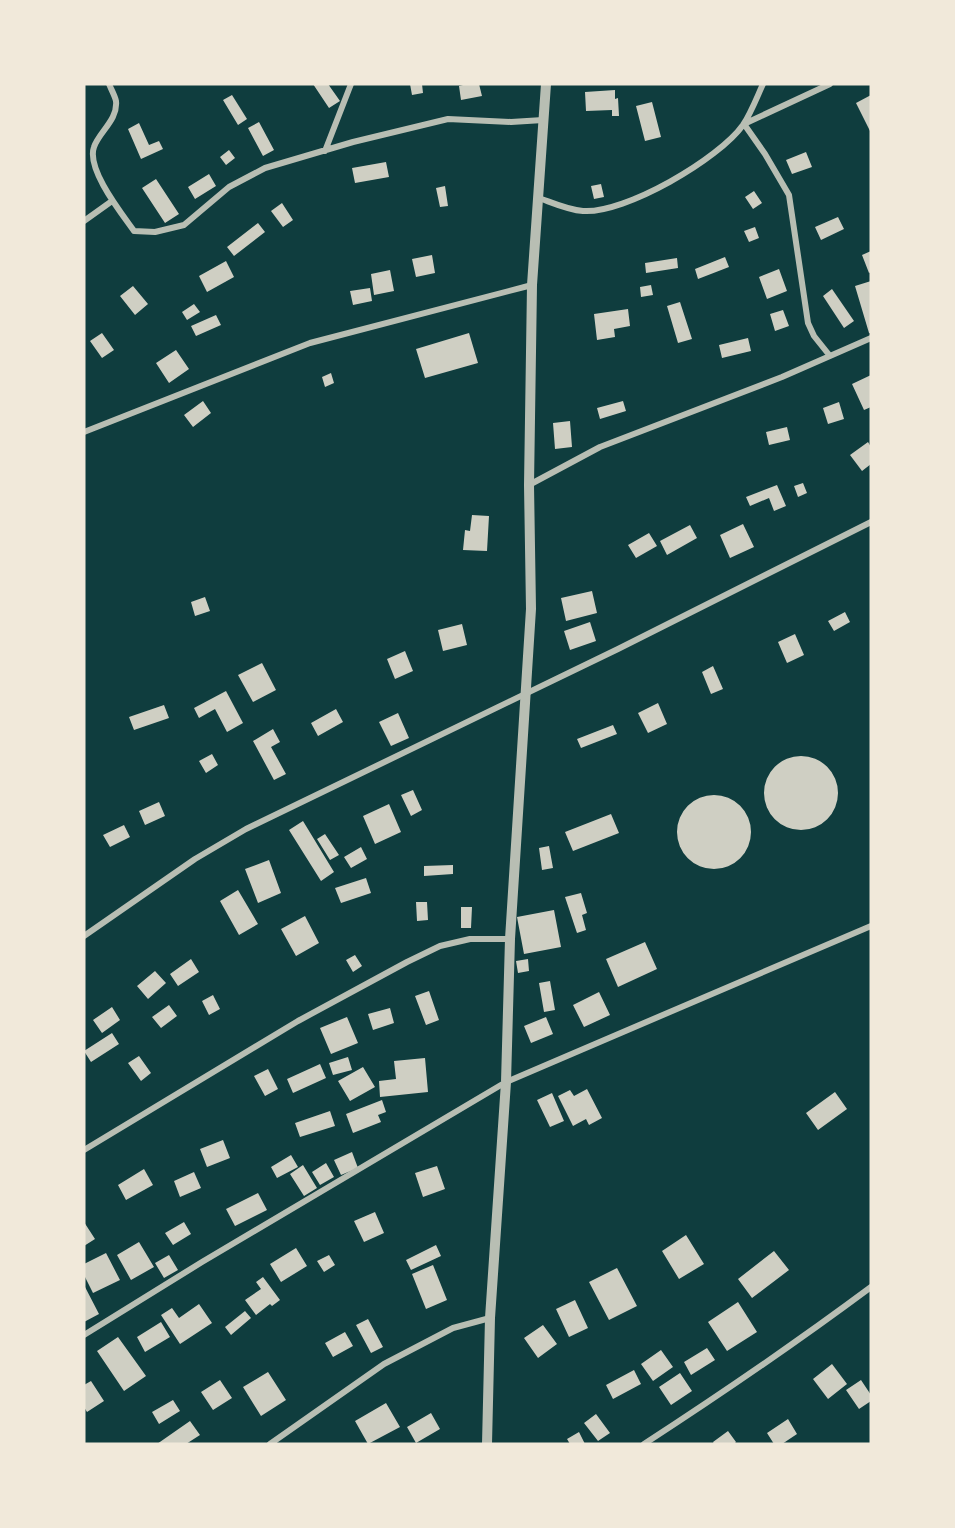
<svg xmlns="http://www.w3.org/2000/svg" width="955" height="1528" font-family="'DejaVu Sans',sans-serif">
	<rect width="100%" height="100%" fill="#0f3d3e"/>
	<path fill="#cfcfc3" d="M313 84H328L340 101 329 108Z
		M410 84H422L423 93 412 95Z
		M467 84H479L482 96 461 100 459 86Z
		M615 90V99L618 98 619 116H612V110L586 111 585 92Z
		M232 95 247 119 238 125 223 100Z
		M871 95V133L856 103Z
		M652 102 661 137 645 141 636 106Z
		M259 122 274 150 263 156 248 128Z
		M139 123 149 145 159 141 163 149 141 159 128 129Z
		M229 150 235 158 226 165 220 157Z
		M806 152 812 167 792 174 786 160Z
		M386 162 389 177 355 183 352 168Z
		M209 174 216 186 195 199 188 187Z
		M156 179 179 214 165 223 142 188Z
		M601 184 604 197 594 199 591 186Z
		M445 186 448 206 440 207 436 188Z
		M754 191 762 203 753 209 745 197Z
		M282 203 293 220 283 227 271 211Z
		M838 217 844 229 821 240 815 227Z
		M258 223 265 232 234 256 227 247Z
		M755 227 759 238 749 242 744 231Z
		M871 251V272L869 273 862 255Z
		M432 255 435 273 416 277 412 259Z
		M725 257 729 267 698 279 695 269Z
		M677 258 678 268 646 273 645 263Z
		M226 261 234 277 207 292 199 276Z
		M779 269 787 291 767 299 759 277Z
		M390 270 394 291 374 295 371 274Z
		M871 281V333H869L855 286Z
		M651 285 653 295 641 297 640 287Z
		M133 286 148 304 135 315 120 296Z
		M370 288 372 301 353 305 350 291Z
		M832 289 854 321 844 328 823 296Z
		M680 302 692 339 678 343 667 306Z
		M194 304 200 312 187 320 182 312Z
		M628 309 630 326 614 329 615 337 597 340 594 314Z
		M783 310 789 326 775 331 770 314Z
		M216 315 221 325 196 336 191 326Z
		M102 333 114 350 102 358 90 341Z
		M469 333 478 363 425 378 416 349Z
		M748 338 751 351 722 358 719 345Z
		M176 350 189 369 169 383 156 363Z
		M331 373 334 383 325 387 322 377Z
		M871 375V407L864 410 852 384Z
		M203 401 211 413 193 427 184 415Z
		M623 401 626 411 600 419 597 408Z
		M839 402 844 419 828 424 823 408Z
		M570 421 572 447 555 449 553 423Z
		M787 427 790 440 769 445 766 432Z
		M868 442 871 447V464L862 471 850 455Z
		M803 483 807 493 798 497 794 486Z
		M777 485 786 506 774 511 769 498 750 506 746 497Z
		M472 515 489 516 487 551 463 550 465 530 470 531Z
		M743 524 754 547 730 558 720 535Z
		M690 525 697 538 667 555 660 541Z
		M649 533 657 546 636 558 628 545Z
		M592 591 597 613 566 621 561 598Z
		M205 597 210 611 195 616 191 602Z
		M845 612 850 622 834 631 828 621Z
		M590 622 596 641 570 650 564 631Z
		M462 624 467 645 443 651 438 630Z
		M795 634 804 655 787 663 778 642Z
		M405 651 413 671 395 679 387 659Z
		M262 663 276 690 253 702 238 675Z
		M713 666 723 689 711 694 702 672Z
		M226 691 243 723 227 732 215 709 199 718 194 708Z
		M658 703 667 724 648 733 638 713Z
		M164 705 169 718 134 730 129 717Z
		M336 709 343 722 318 736 311 723Z
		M398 713 409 738 391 746 379 722Z
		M613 725 617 734 581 748 577 739Z
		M273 729 280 742 271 747 286 774 274 780 253 741Z
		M212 754 218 765 206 773 199 761Z
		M764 793a37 37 0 1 1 74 0a37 37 0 1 1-74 0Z
		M413 790 422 810 411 816 401 795Z
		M677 832a37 37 0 1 1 74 0a37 37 0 1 1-74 0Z
		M159 802 165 816 145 825 139 811Z
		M389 804 401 832 375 844 363 816Z
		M611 814 619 833 573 851 565 832Z
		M303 821 334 872 321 881 289 830Z
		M124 825 130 837 110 847 103 835Z
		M325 834 339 855 330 860 317 839Z
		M549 846 553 868 542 870 539 848Z
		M361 847 367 859 351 868 344 857Z
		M269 860 281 893 258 903 245 869Z
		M453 865V874L424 876V866Z
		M366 878 371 893 341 903 335 888Z
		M238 890 258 924 239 935 220 901Z
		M581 893 587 913 582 915 586 930 577 933 565 897Z
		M416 902H427L428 920 417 921Z
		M461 907H472L471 928H461Z
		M554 910 561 947 524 954 517 917Z
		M305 916 319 943 296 956 281 929Z
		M645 942 657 969 618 987 606 959Z
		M355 955 362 966 353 972 346 960Z
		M191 959 199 972 178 986 170 974Z
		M528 959 529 971 518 973 516 961Z
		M155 971 166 983 148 999 137 986Z
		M550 981 555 1010 544 1012 539 983Z
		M429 991 439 1020 426 1025 415 996Z
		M599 992 610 1015 584 1027 573 1005Z
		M213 995 220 1009 209 1015 202 1001Z
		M169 1005 177 1016 161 1028 152 1017Z
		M112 1007 120 1020 102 1033 93 1020Z
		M390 1008 394 1023 373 1030 368 1014Z
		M347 1017 358 1043 331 1054 320 1028Z
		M546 1017 553 1034 531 1043 524 1026Z
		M112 1033 119 1044 91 1062 84 1051Z
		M139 1056 151 1073 141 1081 128 1063Z
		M348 1057 352 1070 333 1075 329 1063Z
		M425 1058 428 1092 380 1097 379 1081 396 1079 394 1061Z
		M320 1064 326 1078 293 1093 287 1079Z
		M363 1067 375 1087 350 1101 338 1081Z
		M268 1069 278 1089 265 1096 254 1076Z
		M587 1089 602 1118 589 1125 586 1119 573 1126 558 1096 570 1090 574 1096Z
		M835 1092 847 1109 818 1130 806 1113Z
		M552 1093 564 1121 550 1127 537 1100Z
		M382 1100 386 1112 378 1115 381 1122 353 1133 346 1114Z
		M330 1111 335 1126 300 1137 295 1123Z
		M223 1140 230 1158 207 1167 200 1149Z
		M352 1152 358 1168 341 1175 334 1160Z
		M291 1155 298 1167 277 1178 271 1167Z
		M326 1163 334 1177 320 1185 312 1172Z
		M303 1165 317 1188 304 1196 290 1174Z
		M437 1166 445 1189 423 1197 415 1173Z
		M144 1169 153 1185 126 1200 118 1185Z
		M194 1172 201 1188 180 1197 174 1181Z
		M258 1193 267 1210 235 1226 226 1209Z
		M375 1212 384 1233 364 1242 354 1221Z
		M84 1222 95 1239 84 1246Z
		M184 1222 191 1234 173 1245 165 1233Z
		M686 1235 704 1264 679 1279 662 1251Z
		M139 1242 154 1267 131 1280 117 1255Z
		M436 1245 441 1256 411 1270 406 1260Z
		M296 1248 307 1266 281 1282 270 1264Z
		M774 1251 789 1270 752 1298 738 1279Z
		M106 1253 120 1280 93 1293 84 1275V1264Z
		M169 1255 178 1270 164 1278 155 1263Z
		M329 1255 335 1265 324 1272 317 1261Z
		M433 1265 447 1300 426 1309 412 1274Z
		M617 1268 637 1306 609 1320 589 1282Z
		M263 1277 280 1300 272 1306 270 1304 256 1315 245 1300 261 1289 256 1282Z
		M84 1285 99 1314 84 1322Z
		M575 1300 588 1328 569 1337 556 1309Z
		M738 1302 757 1332 727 1351 708 1322Z
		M199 1304 212 1323 180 1344 161 1315 172 1308 179 1318Z
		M245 1311 251 1318 231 1335 225 1327Z
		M368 1319 383 1347 371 1353 356 1325Z
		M161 1322 170 1337 145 1352 137 1337Z
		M543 1325 557 1344 538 1358 524 1338Z
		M345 1332 353 1346 333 1357 325 1343Z
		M118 1337 146 1376 124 1391 97 1351Z
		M707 1348 715 1360 691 1375 684 1362Z
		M661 1350 673 1367 653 1381 641 1364Z
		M832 1364 847 1384 828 1399 813 1379Z
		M634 1370 641 1384 613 1399 606 1385Z
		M268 1372 286 1400 261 1416 243 1387Z
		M680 1373 692 1391 671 1405 659 1387Z
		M220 1380 232 1398 213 1410 201 1392Z
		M861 1380 871 1395V1401L859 1409 846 1390Z
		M91 1381 104 1401 87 1412 84 1407V1385Z
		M173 1400 180 1411 159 1424 152 1412Z
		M386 1403 400 1427 368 1444 355 1421Z
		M431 1413 440 1429 416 1443 407 1427Z
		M596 1414 610 1433 598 1441 584 1423Z
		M788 1419 797 1434 782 1444H774L767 1433Z
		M190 1421 200 1435 186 1444H157Z
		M728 1431 736 1442 734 1444H714L713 1442Z
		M579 1432 585 1444H570L567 1439Z"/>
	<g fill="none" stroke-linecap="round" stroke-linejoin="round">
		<path stroke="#b8beb3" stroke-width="6" d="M109 84C111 89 115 96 116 101 118 120 99 132 94 147 86 169 122 214 134 231L155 232 184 225 229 187 265 168 353 142 448 119 511 122 543 120
			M325 151 351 84
			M539 198C553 203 568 210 583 211 625 214 719 159 743 125 751 113 757 97 763 84
			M84 221 112 201
			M830 356 814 336 808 323 789 195 765 154 744 124 830 84
			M84 432 310 343 532 285
			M529 485 600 447 782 377 871 338
			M84 936 195 859 246 829 618 649 871 522
			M84 1150 298 1021 407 962 440 946 470 939H510
			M84 1335 202 1262 506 1082 871 926
			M270 1444 384 1364 453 1328 490 1318
			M644 1444C721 1394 797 1342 871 1287"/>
		<path stroke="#b8beb3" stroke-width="10" d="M487 1444 490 1318 506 1082 510 939 531 609 529 485 532 285 546 84"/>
	</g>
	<rect width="955" height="1528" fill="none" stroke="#f1e9da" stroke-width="171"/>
</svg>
